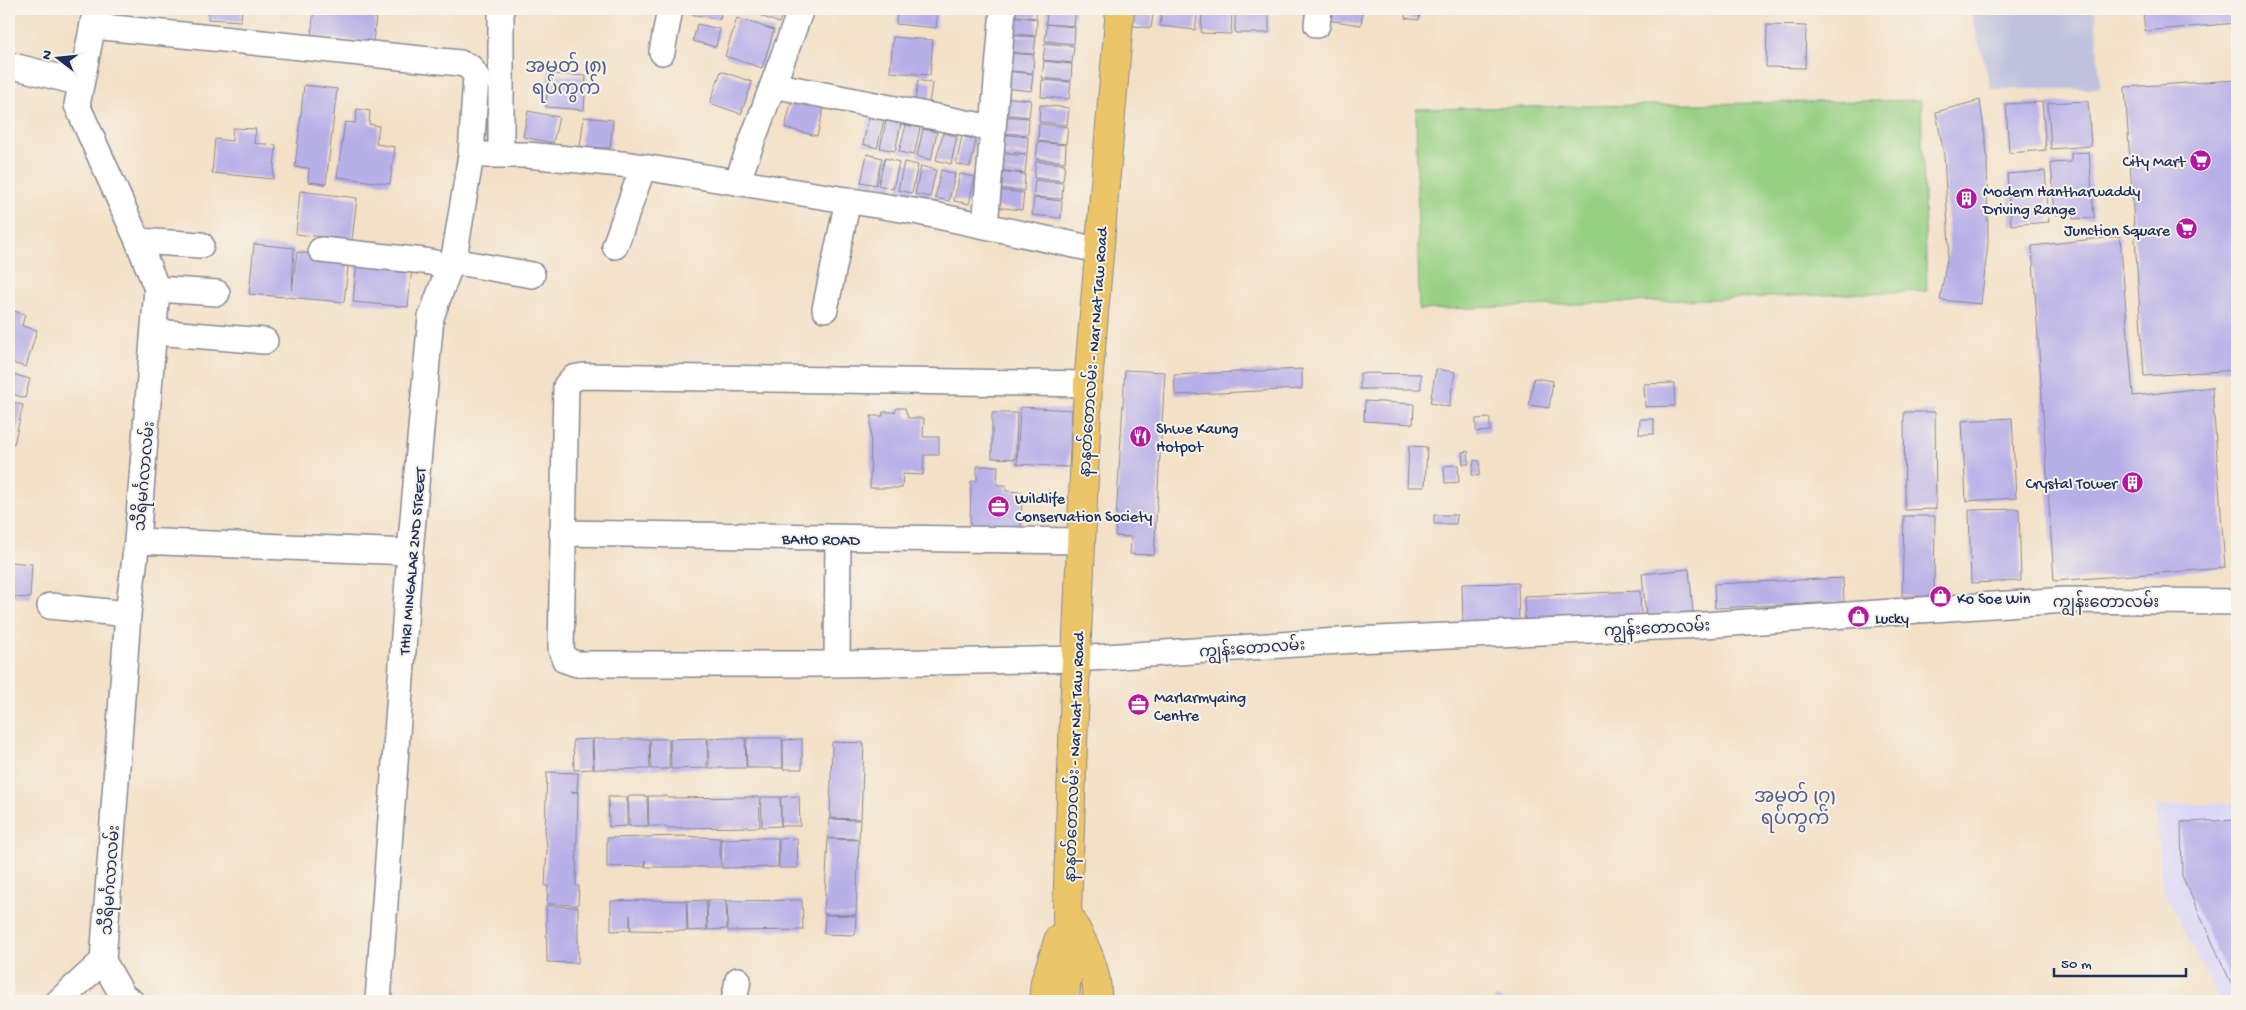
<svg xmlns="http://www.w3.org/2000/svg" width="2246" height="1010" font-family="'Gochi Hand','Noto Sans Myanmar',sans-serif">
	<rect width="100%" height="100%" fill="#f7f3e8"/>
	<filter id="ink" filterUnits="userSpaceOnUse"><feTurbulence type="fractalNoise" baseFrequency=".02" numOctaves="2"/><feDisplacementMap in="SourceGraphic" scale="10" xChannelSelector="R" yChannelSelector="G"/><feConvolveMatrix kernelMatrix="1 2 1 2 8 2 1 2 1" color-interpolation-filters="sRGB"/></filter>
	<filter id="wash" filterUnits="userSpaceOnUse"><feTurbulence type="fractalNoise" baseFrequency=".0096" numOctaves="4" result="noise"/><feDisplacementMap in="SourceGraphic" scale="20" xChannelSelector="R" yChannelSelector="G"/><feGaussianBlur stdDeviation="1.12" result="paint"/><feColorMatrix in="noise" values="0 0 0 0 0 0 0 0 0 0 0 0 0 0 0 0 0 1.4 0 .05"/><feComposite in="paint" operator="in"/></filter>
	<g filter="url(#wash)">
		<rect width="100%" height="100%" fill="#f3e0c6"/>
		<path fill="#dad6f7" d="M2237 803V1001H2219L2162 886 2156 806Z"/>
		<path fill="#c0c2dd" d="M1970 9H2095L2100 89H1991Z"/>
		<path fill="#97d083" stroke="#598070" d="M1921 100 1927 291 1419 310 1416 109Z"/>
		<g id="blocks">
			<path fill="#b7afe8" d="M209 9H242L241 21 208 19Z
				M314 9H377L373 42 311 36Z
				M690 9H722L720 19 689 14Z
				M763 9H784L779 23 761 16Z
				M897 9H938L936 28 896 24Z
				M1008 9H1037L1036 18 1008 15Z
				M1047 9H1076L1074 26 1046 24Z
				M1129 9H1154L1151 28 1127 25Z
				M1162 9H1198L1195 30 1160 26Z
				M1202 9H1232L1231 34 1201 33Z
				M1235 9H1269V33H1235Z
				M1327 9H1363L1361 25 1326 20Z
				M1406 9H1421L1419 20 1405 18Z
				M2143 9H2237V23L2145 31Z
				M1009 16 1037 19 1036 36 1007 33Z
				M737 18 774 30 762 68 725 56Z
				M697 24 720 29 716 47 693 41Z
				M1047 24 1075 27 1074 44 1045 41Z
				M1767 25 1806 26 1805 68 1766 67Z
				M1007 35 1036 37 1034 54 1005 52Z
				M893 37 933 40 930 75 890 72Z
				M1045 43 1074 46 1072 63 1043 60Z
				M1006 53 1034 55 1033 73 1004 70Z
				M1044 61 1072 64 1071 81 1042 78Z
				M721 71 752 82 741 114 710 103Z
				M1004 71 1033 74 1031 91 1003 88Z
				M548 74 586 76 584 110 546 107Z
				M918 80 932 83 929 104 915 102Z
				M1042 80 1071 82 1069 99 1041 97Z
				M2237 80V370L2144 376 2125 87Z
				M304 85 337 89 326 184 308 182 309 168 295 167Z
				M1002 97 1031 100 1029 117 1001 114Z
				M792 99 824 107 817 136 785 128Z
				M1980 100 1987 153 1988 243 1981 304 1940 300 1949 247 1944 155 1936 112Z
				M2088 101 2091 146 2051 149 2048 103Z
				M2042 102 2046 150 2009 153 2006 104Z
				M1040 105 1069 108 1067 125 1039 122Z
				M357 109 370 111 369 124 379 126 376 144 395 147 390 184 337 177 345 122 355 123Z
				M528 111 559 117 553 143 523 137Z
				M1001 116 1029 118 1028 135 1000 133Z
				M584 117 613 120 610 148 580 147Z
				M869 117 884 120 877 148 863 144Z
				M886 121 901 124 895 151 880 148Z
				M1039 124 1068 127 1066 144 1038 141Z
				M906 125 920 128 914 155 899 152Z
				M233 128 256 129 254 143 276 145 273 179 212 173 215 139 232 141Z
				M923 129 937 132 931 160 917 156Z
				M943 133 957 136 951 164 936 160Z
				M1000 134 1028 137 1027 154 998 151Z
				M962 136 976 140 970 167 956 164Z
				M1038 142 1066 145 1065 162 1036 159Z
				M2089 152 2094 218 2073 219V213L2055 215 2051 163 2071 162V153Z
				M998 153 1027 156 1025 173 996 170Z
				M867 154 882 158 876 185 861 182Z
				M885 158 899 162 893 189 878 185Z
				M1036 161 1065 164 1063 181 1034 178Z
				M904 162 918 165 912 193 898 190Z
				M921 166 936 170 930 197 915 194Z
				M941 170 955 174 949 201 935 198Z
				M997 171 1025 174 1024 191 995 188Z
				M2045 171 2049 222 2011 225 2007 174Z
				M960 174 975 177 969 204 954 201Z
				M1035 180 1063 183 1062 199 1033 197Z
				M996 190 1024 193 1022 210 994 207Z
				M300 191 357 198 352 240 296 234Z
				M1034 198 1062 201 1061 218 1032 215Z
				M2120 236 2133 396 2212 387 2225 568 2054 581 2032 246Z
				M254 244 294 248 292 290 297 252 349 259 344 302 249 294Z
				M357 260 412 266 408 307 353 302Z
				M10 310 25 314 22 326 37 330 26 367 9 362Z
				M1302 369V389L1175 395 1174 375Z
				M1436 369 1455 372 1449 407 1430 403Z
				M1125 370 1165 372 1154 555 1130 554 1131 537 1115 536Z
				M9 373 30 379 25 398 9 393Z
				M1360 373 1421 374V389H1360Z
				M1534 378 1553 381 1549 408 1529 405Z
				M1674 383 1675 406 1645 407 1644 384Z
				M9 401 23 405 14 444 10 443 9 447Z
				M1365 401 1414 404 1413 424 1364 421Z
				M1020 407 1072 410 1069 467 1017 464Z
				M897 408H905L908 418H924L923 437H939V455H924L923 475 903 474 902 488H870L871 416H883V412H895Z
				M1904 412H1935L1936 509 1905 510Z
				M992 413H1017L1016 459 992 458Z
				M1490 418V431L1476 432V419Z
				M2012 418 2016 498 1966 501 1962 421Z
				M1640 419H1654V434H1639Z
				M1409 446 1427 447 1425 487H1407Z
				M1468 451 1469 464H1463L1462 452Z
				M1474 460 1480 461 1479 476 1472 475Z
				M1458 465 1459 482 1445 483 1444 466Z
				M977 466H998L997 485H1006V491L1022 492 1021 529H970L971 481H977Z
				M2019 509 2021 581 1971 583 1969 510Z
				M1434 515H1457L1456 524H1434Z
				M1904 516H1935L1934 596H1902Z
				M9 562 32 564 30 598 9 597Z
				M1689 569 1693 612 1646 616 1642 574Z
				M1843 578 1844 602 1715 608 1714 584Z
				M1518 583 1519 623 1463 624 1462 584Z
				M1640 591 1641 615 1525 621 1524 596Z
				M707 738V768L671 769 670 739Z
				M726 738H745L746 768H709L708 739Z
				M746 738H782L783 768H747Z
				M592 739 593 769 574 770 573 740Z
				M593 739H649L650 769H594Z
				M650 739H669V769H651Z
				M802 739V769H783V740Z
				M832 742 864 743 861 819 830 818Z
				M547 772 578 773 577 792H571H578L576 886H579L578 905 547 904 548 886H545L547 848 545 829Z
				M628 796H647L648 826H629Z
				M648 796H667V798L759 797 760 827 666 828V826H649Z
				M799 796 800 826H781V797Z
				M608 797H627V826L609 827Z
				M761 797H780L781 826 762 827Z
				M829 819 860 820 859 839 828 838Z
				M2237 820V996L2182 876 2181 822Z
				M683 836 720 838V867H646L645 860V866L607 867V838Z
				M759 838H778V867L722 868 721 839Z
				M797 838 798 868H779V839Z
				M828 839 859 840 856 915 824 914Z
				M649 900 686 901 687 931 631 930 630 915V930L611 931V901Z
				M706 900 707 930 688 931 687 901Z
				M707 900H726L727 929 708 930Z
				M802 900 803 930 728 931 727 901Z
				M546 906 578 907V963L547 962Z
				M825 915 856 916 855 935 824 934Z
				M1495 997 1506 1001H1494Z"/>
		</g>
	</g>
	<g filter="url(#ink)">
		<use href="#blocks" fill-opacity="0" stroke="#878892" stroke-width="1"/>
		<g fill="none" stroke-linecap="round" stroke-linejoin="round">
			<defs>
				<path id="minor" d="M96 9 77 105 138 241 157 289 137 541 128 614 103 961
					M1317 25 1319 9
					M93 26 460 63 470 67 476 76 471 155
					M662 52 670 9
					M9 65 81 83
					M773 85 992 128
					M501 154V9
					M737 182 801 9
					M985 226 1003 9
					M138 241 201 245
					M615 246 643 167
					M321 250 424 261 435 263 448 272
					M452 261 532 275
					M157 289 217 293
					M825 309 848 200
					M155 332 265 341
					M1088 384 584 376 573 378 566 386 561 649 565 660 577 664H837L1076 659 1354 640 1704 625 2066 600 2237 602
					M562 533 1081 541
					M137 541 410 552
					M50 606 128 614
					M837 664 838 538
					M103 961 123 996 131 1001
					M59 1001 103 961
					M378 1001 410 552 431 317 455 252 471 155H527L631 165 919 212 1098 250
					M734 1001 738 980"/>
				<path id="major" d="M1070 918C1084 944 1099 971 1097 1001
					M1043 1001 1045 982 1059 938
					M1065 1001 1068 966 1067 912 1076 659 1088 384 1120 9"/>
			</defs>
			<use href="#minor" stroke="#878892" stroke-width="28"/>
			<use href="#major" stroke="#878892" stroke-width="30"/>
			<use href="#minor" stroke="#fff" stroke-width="25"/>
			<use href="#major" stroke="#edc569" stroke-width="28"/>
		</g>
	</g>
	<defs>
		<symbol id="supermarket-disc" viewBox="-11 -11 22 22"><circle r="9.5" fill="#b5179e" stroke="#f7f3e8"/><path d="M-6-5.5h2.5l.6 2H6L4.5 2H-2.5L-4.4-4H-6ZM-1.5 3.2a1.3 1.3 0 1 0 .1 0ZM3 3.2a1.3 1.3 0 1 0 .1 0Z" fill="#fff"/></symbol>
		<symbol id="building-disc" viewBox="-11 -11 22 22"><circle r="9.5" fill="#b5179e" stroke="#f7f3e8"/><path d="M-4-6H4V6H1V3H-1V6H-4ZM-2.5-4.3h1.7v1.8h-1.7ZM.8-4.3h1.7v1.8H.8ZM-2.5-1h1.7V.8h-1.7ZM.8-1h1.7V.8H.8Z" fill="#fff"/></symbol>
		<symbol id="restaurant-disc" viewBox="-11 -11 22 22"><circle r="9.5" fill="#b5179e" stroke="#f7f3e8"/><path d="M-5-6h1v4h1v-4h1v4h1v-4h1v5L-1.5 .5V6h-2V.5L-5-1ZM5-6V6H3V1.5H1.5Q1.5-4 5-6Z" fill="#fff"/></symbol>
		<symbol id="office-disc" viewBox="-11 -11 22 22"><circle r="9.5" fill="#b5179e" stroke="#f7f3e8"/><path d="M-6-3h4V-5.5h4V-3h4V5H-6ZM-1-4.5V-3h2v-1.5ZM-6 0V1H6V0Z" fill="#fff"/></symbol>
		<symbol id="shop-disc" viewBox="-11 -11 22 22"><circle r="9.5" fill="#b5179e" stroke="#f7f3e8"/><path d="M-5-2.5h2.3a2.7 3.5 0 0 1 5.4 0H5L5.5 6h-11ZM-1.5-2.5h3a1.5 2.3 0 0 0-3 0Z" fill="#fff"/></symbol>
	</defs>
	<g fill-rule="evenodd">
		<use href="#supermarket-disc" x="2188" y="148" width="25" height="25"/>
		<use href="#building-disc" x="1954" y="186" width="25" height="25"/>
		<use href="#supermarket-disc" x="2174" y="216" width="25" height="25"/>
		<use href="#restaurant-disc" x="1128" y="424" width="25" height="25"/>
		<use href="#building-disc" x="2120" y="470" width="25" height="25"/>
		<use href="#office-disc" x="986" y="494" width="25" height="25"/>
		<use href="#shop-disc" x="1928" y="584" width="25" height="25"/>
		<use href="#shop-disc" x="1846" y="604" width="25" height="25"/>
		<use href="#office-disc" x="1126" y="692" width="25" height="25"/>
	</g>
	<g text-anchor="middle" stroke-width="4" stroke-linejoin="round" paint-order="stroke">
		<g font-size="16" fill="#1b2f5e" stroke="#f7f3e8" text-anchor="start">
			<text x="2185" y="166" text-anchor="end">City Mart</text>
			<text x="1983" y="196">Modern Hantharwaddy<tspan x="1983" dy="18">Driving Range</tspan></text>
			<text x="2170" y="235" text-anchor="end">Junction Square</text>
			<text x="1156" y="433">Shwe Kaung<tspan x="1156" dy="18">Hotpot</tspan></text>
			<text x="2117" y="488" text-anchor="end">Crystal Tower</text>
			<text x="1015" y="503">Wildlife<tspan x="1015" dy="18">Conservation Society</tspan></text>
			<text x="1957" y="603">Ko Soe Win</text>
			<text x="1875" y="623">Lucky</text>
			<text x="1154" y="702">Marlarmyaing<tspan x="1154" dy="18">Centre</tspan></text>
		</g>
		<g font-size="16" fill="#1b2f5e" stroke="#f7f3e8">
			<text transform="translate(1092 352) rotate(-86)" y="6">နာနတ်တောလမ်း - Nar Nat Taw Road</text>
			<text transform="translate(143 476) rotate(-85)" y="6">သီရိမင်္ဂလာလမ်း</text>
			<text transform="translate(821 538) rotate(1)" y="6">BAHO ROAD</text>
			<text transform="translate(411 561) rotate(-85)" y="6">THIRI MINGALAR 2ND STREET</text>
			<text x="2106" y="607">ကျွန်းတောလမ်း</text>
			<text transform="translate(1657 627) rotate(-3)" y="6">ကျွန်းတောလမ်း</text>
			<text transform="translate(1252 647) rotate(-4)" y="6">ကျွန်းတောလမ်း</text>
			<text transform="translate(1073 757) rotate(-88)" y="6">နာနတ်တောလမ်း - Nar Nat Taw Road</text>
			<text transform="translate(109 880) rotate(-86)" y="6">သီရိမင်္ဂလာလမ်း</text>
		</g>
		<g font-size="19" fill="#525c8e" stroke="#f7f3e8">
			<text x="566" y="72">အမှတ် (၈)<tspan x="566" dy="22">ရပ်ကွက်</tspan></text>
			<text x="1795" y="802">အမှတ် (၇)<tspan x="1795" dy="22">ရပ်ကွက်</tspan></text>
		</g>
	</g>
	<rect width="2246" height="1010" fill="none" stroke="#f7f3e8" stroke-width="30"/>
	<g transform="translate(58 58) rotate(286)" stroke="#f7f3e8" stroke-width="4" paint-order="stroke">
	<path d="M0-4L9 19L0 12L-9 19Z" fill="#1b2f5e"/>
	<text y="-8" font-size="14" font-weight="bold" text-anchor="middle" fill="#1b2f5e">N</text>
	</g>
	<path d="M2054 968v8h132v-8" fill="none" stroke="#1b2f5e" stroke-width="2.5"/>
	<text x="2061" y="968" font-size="15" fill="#1b2f5e" stroke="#f7f3e8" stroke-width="4" paint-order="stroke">50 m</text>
</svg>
